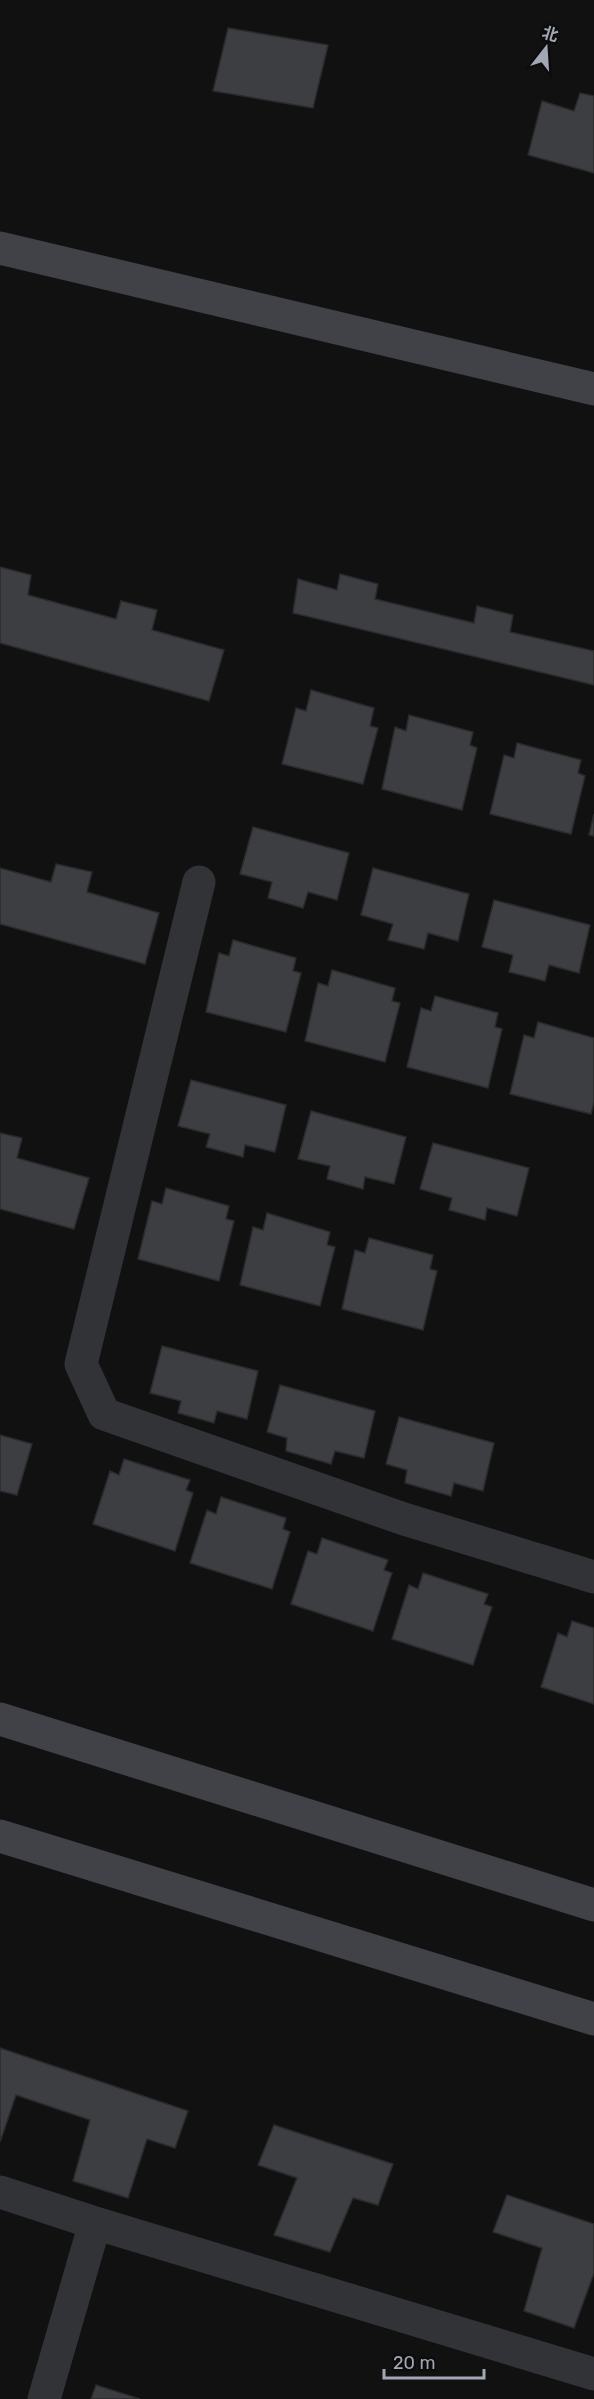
<svg xmlns="http://www.w3.org/2000/svg" width="594" height="2399" font-family="Rubik,'Noto Sans SC',sans-serif">
	<rect width="100%" height="100%" fill="#111112"/>
	<path fill="#3d3e42" stroke="#2b2b2e" stroke-width="1.5" d="M228 28 328 45 313 108 213 91Z
		M580 93 594 96V173L528 155 542 101 574 111Z
		M0 567 31 575 28 595 116 619 121 601 157 610 152 630 224 650 209 701 0 643Z
		M340 574 378 584 375 599 474 623 477 606 513 615 510 632 594 651V685L293 613 298 579 337 590Z
		M311 690 374 708 370 726 378 728 363 784 282 764 296 708 306 711Z
		M409 715 473 732 470 745 477 748 462 810 382 789 395 727 406 731Z
		M517 743 581 760 578 773 585 776 571 834 490 814 504 755 514 758Z
		M594 814V836L589 835Z
		M253 827 349 853 337 900 308 892 303 908 268 898 272 882 240 874Z
		M56 864 92 872 87 892 159 913 145 964 0 924V868L51 882Z
		M373 868 469 894 458 941 428 933 424 949 388 940 393 924 361 915Z
		M494 900 590 925 579 973 549 965 545 981 509 972 513 955 482 947Z
		M233 940 296 958 293 971 301 973 286 1032 206 1012 219 953 229 956Z
		M332 970 395 988 392 1001 400 1003 385 1062 305 1041 318 983 328 986Z
		M435 996 498 1013 495 1027 502 1029 488 1088 407 1067 421 1008 431 1011Z
		M538 1022 594 1038V1102L591 1114 510 1094 524 1035 534 1038Z
		M191 1080 286 1105 275 1152 245 1145 243 1157 206 1147 210 1134 178 1126Z
		M311 1111 406 1137 394 1184 365 1177 363 1189 327 1179 330 1166 298 1159Z
		M0 1133 22 1138 17 1158 89 1178 74 1229 0 1209Z
		M433 1143 529 1168 517 1216 487 1208 485 1220 449 1210 452 1198 420 1189Z
		M166 1188 229 1206 226 1219 234 1221 219 1281 138 1259 152 1201 162 1204Z
		M267 1213 330 1232 327 1245 335 1247 320 1306 240 1285 253 1227 263 1230Z
		M369 1238 433 1255 430 1269 437 1271 423 1330 342 1309 355 1250 365 1253Z
		M162 1346 258 1371 247 1419 217 1411 214 1423 178 1413 181 1401 150 1393Z
		M280 1385 375 1411 364 1458 335 1451 331 1464 286 1451 287 1438 267 1432Z
		M399 1417 494 1443 483 1491 454 1483 451 1496 405 1483 407 1470 386 1464Z
		M0 1435 32 1444 17 1495 0 1491Z
		M124 1459 190 1480 186 1490 193 1493 175 1551 93 1524 110 1471 119 1475Z
		M221 1497 286 1518 283 1529 290 1532 272 1589 190 1563 207 1510 216 1514Z
		M322 1538 388 1560 384 1570 392 1573 373 1631 291 1604 308 1551 317 1554Z
		M423 1573 488 1594 484 1604 492 1607 473 1665 392 1639 409 1585 418 1589Z
		M572 1621 594 1628V1704L541 1687 558 1633 567 1637Z
		M0 2048 188 2111 175 2148 147 2139 128 2198 73 2181 90 2120 16 2095 0 2142Z
		M274 2125 393 2164 378 2205 353 2198 330 2252 274 2235 297 2178 258 2165Z
		M507 2195 594 2224V2273L574 2328 524 2311 542 2248 493 2232Z
		M96 2385 140 2399H91Z"/>
	<g fill="none" stroke-linecap="round" stroke-linejoin="round">
		<path stroke="#323337" stroke-width="33" d="M199 882 81 1364 104 1414 404 1519 594 1577
			M0 2192 95 2223 594 2374
			M44 2399 95 2223"/>
		<path stroke="#404247" stroke-width="33" d="M0 248 594 389
			M0 1719 594 1905
			M0 1836 594 2019"/>
	</g>
	<g transform="translate(546 48) rotate(17)" stroke="#0c0c0d" stroke-width="4.5" paint-order="stroke">
	<path d="M0-4.5L10 22L0 15L-10 22Z" fill="#a1a8b3"/>
	<text y="-9" font-size="16" font-weight="bold" text-anchor="middle" fill="#a1a8b3">北</text>
	</g>
	<path d="M384 2369v9h100v-9" fill="none" stroke="#a1a8b3" stroke-width="3"/>
	<text x="393" y="2369" font-size="18" fill="#a1a8b3" stroke="#0c0c0d" stroke-width="4.5" paint-order="stroke">20 m</text>
</svg>
